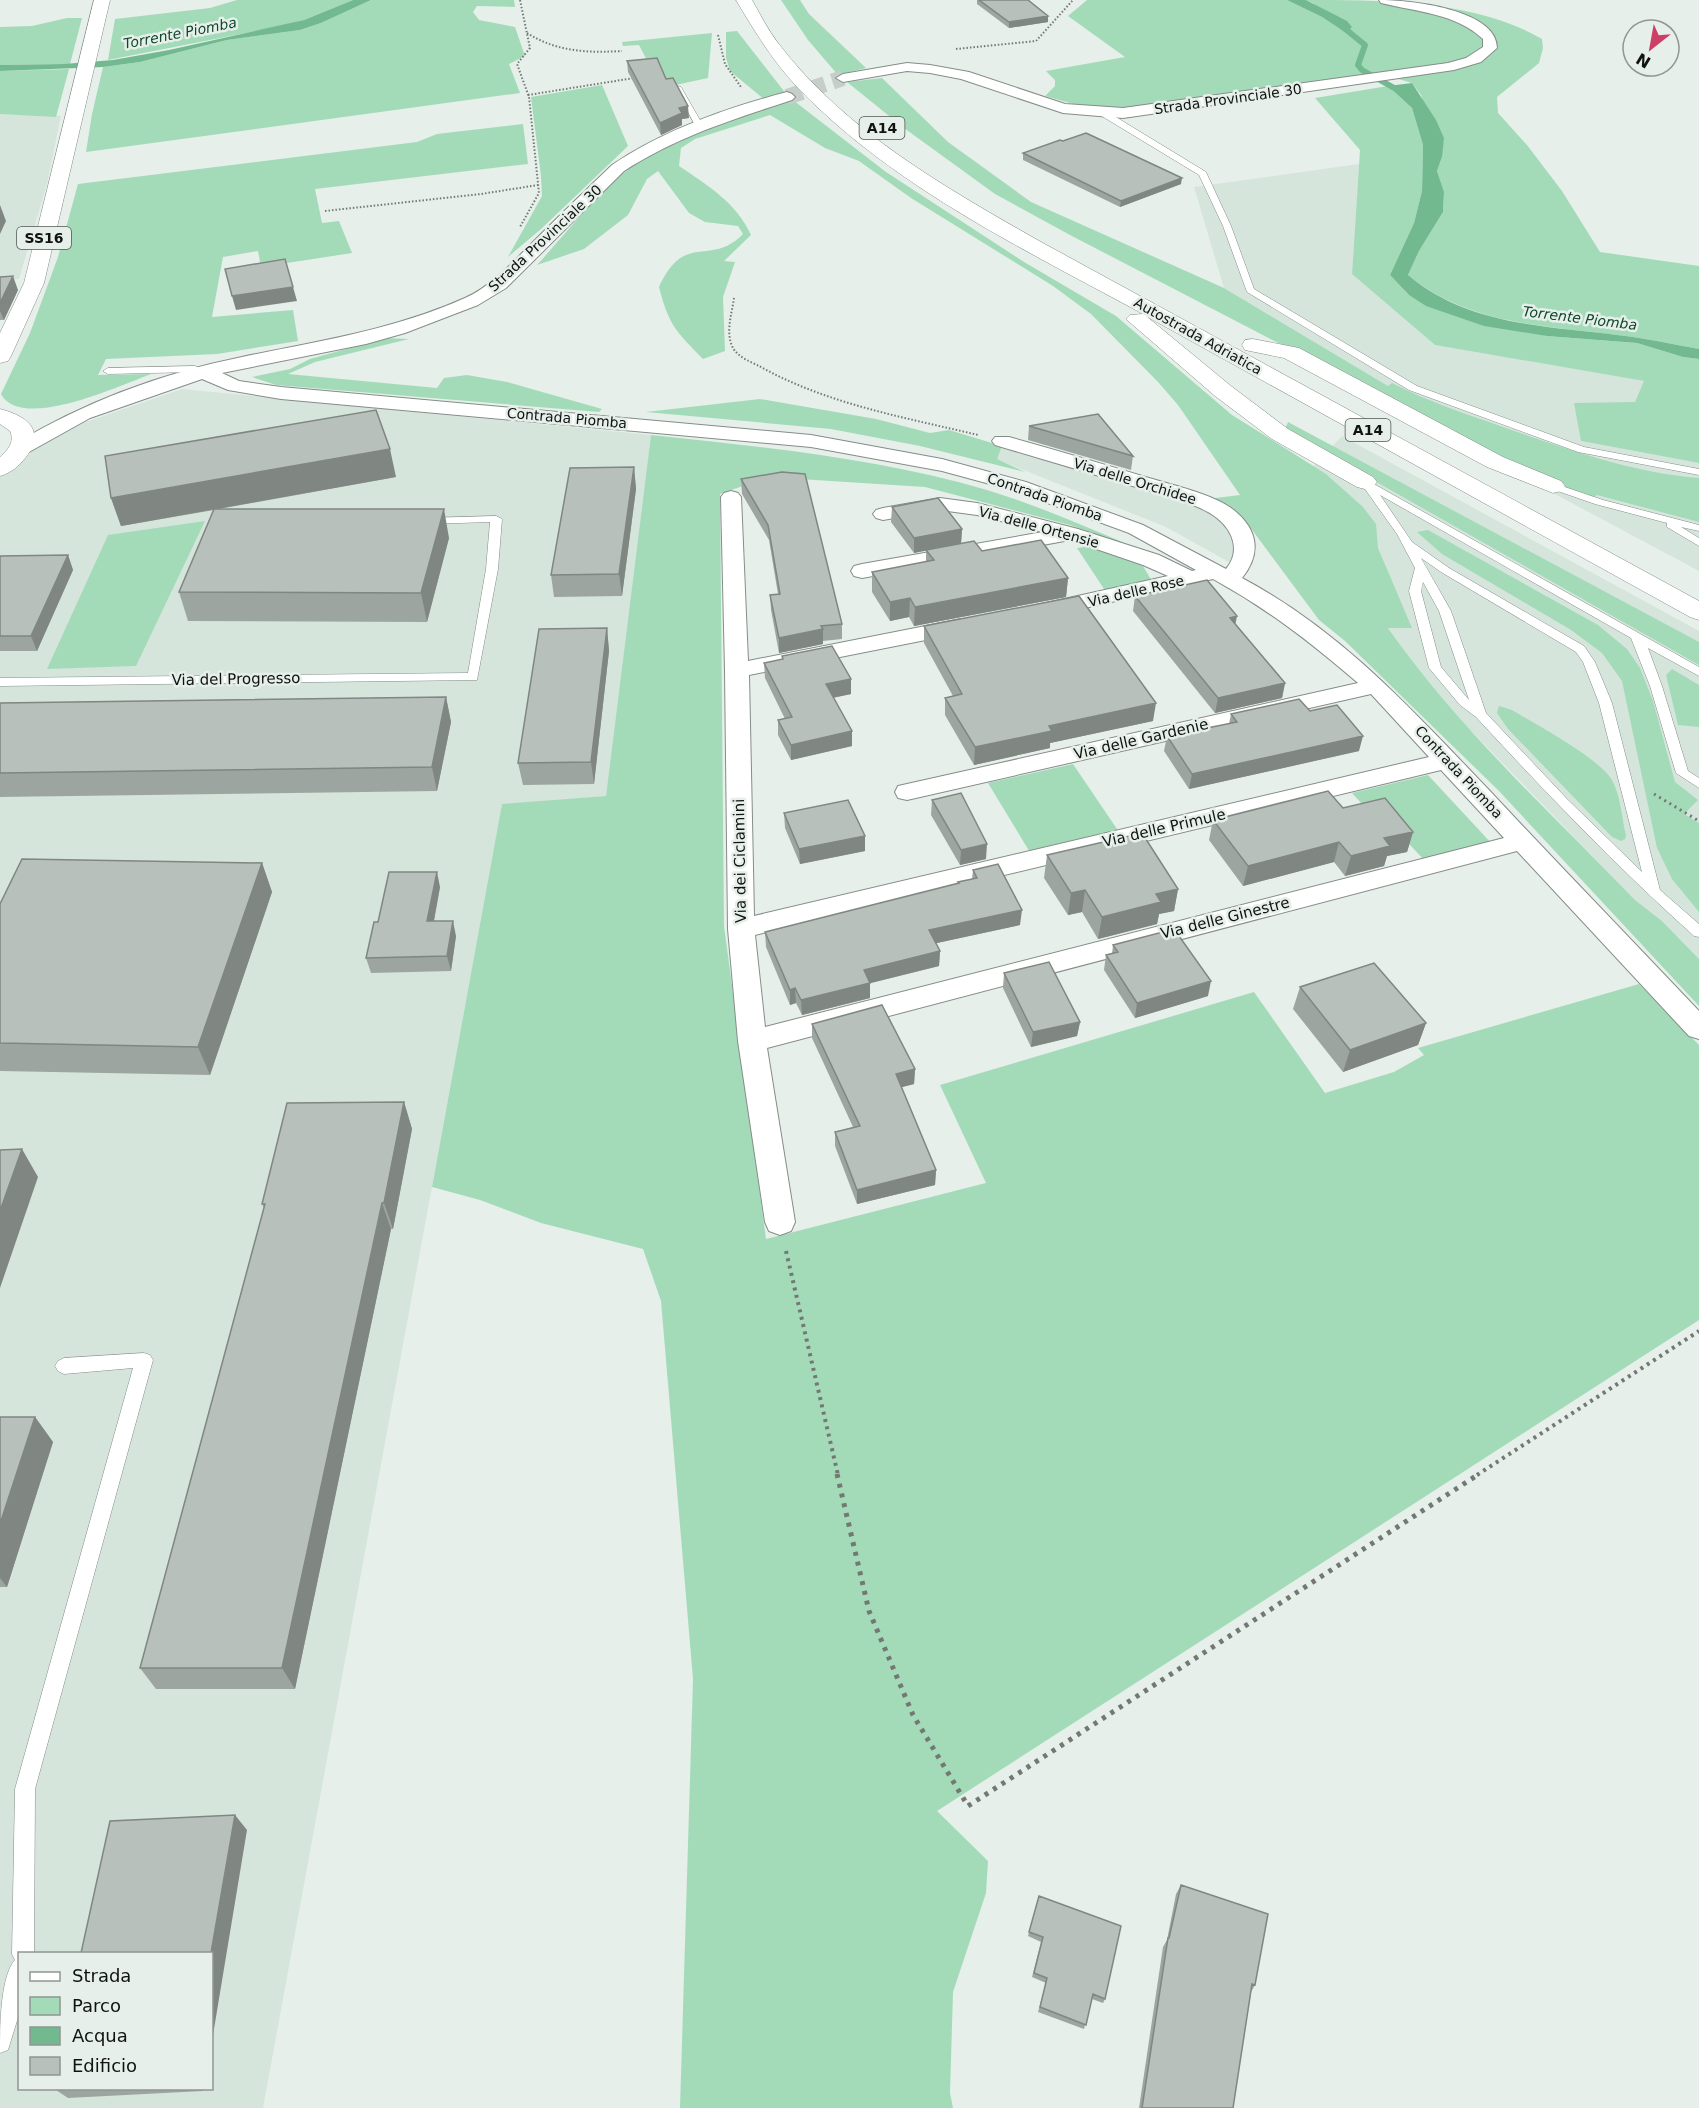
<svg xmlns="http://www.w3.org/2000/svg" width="1699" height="2108" font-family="'DejaVu Sans',sans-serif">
	<rect width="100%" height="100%" fill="#e6efe9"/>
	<path fill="#d5e5db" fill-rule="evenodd" d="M0 114 61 116 47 184 19 279 0 280Z
		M1359 164 1352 274 1435 345 1645 381 1636 402 1581 441 1699 463V571L1377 399 1388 386 1224 288 1194 187Z
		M182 389 651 435 606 796 502 805 263 2108H0V476L10 473 48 435ZM20 1954H212V2088H20Z
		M1342 436 1699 631V959L1662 921 1635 900 1455 714 1412 662 1292 489Z
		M1002 446 1163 494 1204 510 1226 525 1236 548 1229 562 1166 527 996 459Z"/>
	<path fill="#a3dbb9" d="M237 0H353L304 20 281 26 108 60 115 19 210 8Z
		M371 0H514L515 7 477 6 473 12 479 20 515 27 525 56 509 64 520 93 86 152 92 114 103 67 140 62 227 40 300 30 321 23Z
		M781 0H800L809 14 866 68 838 75 808 40Z
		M1087 0H1287L1322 17 1346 33 1313 3 1306 0C1384 0 1475 0 1542 39L1543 48 1539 63 1497 97 1498 113 1527 145 1562 191 1600 252 1699 266V349C1672 344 1645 338 1617 335 1544 326 1467 324 1408 275L1419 251 1443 212 1444 193 1437 171 1442 157 1421 95 1412 83 1385 75 1143 108 1091 109 1045 96 1055 86V80L1046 71 1125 57 1068 16Z
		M67 18H82L70 64 0 65V27L32 26Z
		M737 31 787 95 766 101 730 71 726 58V32Z
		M712 33 708 78 666 87 651 68 639 45 623 46 622 42Z
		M69 69 56 117 0 114V71Z
		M882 78 948 142 1031 202 1224 288 1388 386 1392 383C1429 402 1464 413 1503 427 1566 449 1632 473 1699 478V522L1597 495 1593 498 1533 475 1070 235 995 194 904 128 847 82Z
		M602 85 628 146 541 229 508 257 542 196 541 176 531 97Z
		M1388 86 1412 108 1423 145 1422 191 1414 223 1390 275 1409 295 1547 336 1637 343 1683 357 1699 359V463L1581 441 1574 403 1635 402 1644 381 1435 345 1352 274 1360 150 1315 98Z
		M789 97 886 172 1024 262 1116 316 1232 415 1326 474 1363 507 1376 524 1378 548 1412 628H1388C1458 728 1550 812 1635 900L1662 921 1699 959V1006L1499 791 1345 641 1319 620 1250 527 1231 510 1208 499 1240 495 1178 405 1158 382 1091 314 1053 286 911 198 859 161 825 148 770 115 695 139 681 148 679 166C707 185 737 203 751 235L724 261 735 262 723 297 725 351 703 359C676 331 669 326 659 287 685 230 710 268 743 234L738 226 705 222 689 213 658 171 647 179 628 215 584 249 537 265C568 231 613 174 652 152 694 127 743 114 789 97Z
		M523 124 528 164 315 189 322 223 339 221 352 253 261 267 258 251 223 257 212 317 293 310 298 341 217 354 106 359 98 375 151 374C121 385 21 432 1 394L30 333 58 257 78 184 417 142 437 134Z
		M386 338 409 339 315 362 288 374 437 388 444 378 467 375 507 382 602 409 599 412 276 385 252 377 290 369 310 359Z
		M760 399 876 419 930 433 949 430 1002 446 997 459 1025 472 920 446 831 429 646 412Z
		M1288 422 1699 642V665L1299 438 1285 429Z
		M651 435C763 447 878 458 987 490 1047 508 1106 536 1164 559L1070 525 925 487 768 477 720 494 724 926 766 1239 986 1183 940 1085 1254 992 1325 1093 1394 1072 1424 1055 1418 1048 1639 984 1699 1045V1320L937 1811 988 1861 986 1893 953 1992 950 2093 953 2108H680L693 1679 661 1301 643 1249 541 1223 480 1200 432 1187 502 804 606 796Z
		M205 521 136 666 47 669 108 535Z
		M1428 530 1598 625 1627 649 1640 668 1653 701 1675 782 1698 800 1684 814 1699 823V912L1672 879 1657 848 1622 681 1602 653 1571 630 1442 554 1417 532Z
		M1091 546 1143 566 1153 583 1106 592 1077 548Z
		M1672 669 1699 685V727L1678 725 1666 675Z
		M1499 706 1512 710C1535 724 1603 760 1613 782 1621 798 1622 819 1626 836L1625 839 1621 841 1612 837 1508 729 1497 713Z
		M1073 764 1119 832 1031 854 988 783Z
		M1428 775 1493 845 1425 861 1383 816 1374 817 1352 793Z"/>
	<path fill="#73b990" d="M353 0H371L321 23 300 30 227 40 140 62 103 67 0 71V65L64 64 113 60 169 50 304 20Z
		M1287 0H1306L1347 21 1352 27 1346 33 1322 17Z
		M1412 83 1436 120 1444 138 1442 157 1437 171 1444 192 1443 212 1419 251 1408 275C1467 325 1545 326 1617 335 1645 338 1672 344 1699 349V359L1683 357 1637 343 1547 336 1484 326 1426 306 1409 295 1390 275 1414 223 1422 191 1423 145 1412 108 1388 86Z"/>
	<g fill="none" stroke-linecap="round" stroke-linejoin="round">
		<path stroke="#73b990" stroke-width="6" d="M1338 23 1365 45 1358 65 1362 70 1405 94"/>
		<path stroke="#c6cec9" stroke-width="16" stroke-dasharray="16 8" stroke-linecap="butt" d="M787 97 843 78"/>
		<defs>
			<path id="lane" d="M674 85 681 87 704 127 703 129 696 127Z
				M1100 111H1106L1206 172 1231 226 1254 289 1417 386 1584 447 1699 469V475L1578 452 1409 390 1247 292 1223 226 1199 175 1100 115Z
				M195 366 207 372 202 375 194 372 108 374 103 371 108 368Z
				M1365 479 1699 667V676L1648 648 1662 686 1688 771 1699 778V788L1676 773 1650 686 1631 638 1380 495 1412 542 1449 568 1584 646 1595 662 1612 703 1660 890 1699 924V937L1694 936C1617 867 1546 793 1476 717L1460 705 1429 668 1409 591 1415 568 1397 534 1360 482ZM1421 558 1441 572 1576 652 1583 662 1599 703 1642 872 1567 799 1486 713 1451 611ZM1423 582 1439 611 1469 700 1441 667 1421 591Z
				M1553 483 1603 500 1699 525V531L1681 527 1699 538V546L1667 527V523L1595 504 1549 488 1548 486Z
				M496 516 502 519 498 569 477 680 0 686V678L468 673 486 569 490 522 427 524 421 521 427 518Z
				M144 1353 150 1355 153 1360 35 1789 34 1954H20V2011L8 2050 0 2053C0 2030 0 1976 15 1960L12 1954 15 1789 133 1368 64 1374 58 1371 55 1366 58 1361 64 1358Z"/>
			<path id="street" d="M1379 0C1409 0 1497 9 1497 48L1481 62 1454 70 1123 118 1063 113 961 79 930 73 907 71 843 82 836 78 843 74 907 63 930 65 969 72 1065 104 1123 108 1448 63 1466 58 1483 47V39C1455 13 1417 12 1381 3Z
				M787 92 792 94 795 97 792 100C734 119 676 137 624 171L506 288 478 305 405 333 366 344 222 373 239 381 281 387 811 435 942 459 1026 482 1143 525 1226 569C1241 551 1233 531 1217 518 1200 504 1157 493 1136 487 1089 473 1042 459 995 445L992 441 995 437H1009C1056 450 1103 464 1149 478 1172 485 1212 494 1231 508 1257 527 1263 552 1242 578 1342 631 1413 711 1489 790 1558 864 1629 937 1699 1011V1039L1689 1036 1517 851 767 1048 795 1222 791 1231 780 1235 769 1231 765 1222 738 1041 728 929 725 670 721 497 724 493 731 491 738 493 741 497 748 661 961 619 969 621 972 626 969 631 961 633 749 675 754 916 1429 757 1371 694 907 800 898 798 895 792 898 786 907 784 1358 683C1309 641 1269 610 1213 579L1045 617 1037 615 1034 610 1037 605 1168 576 1143 565 1070 540 862 578 854 576 851 571 854 566 862 564 1043 532 977 515 940 510 883 520 876 518 873 514 876 510 883 508 940 498 977 503 1078 529 1159 555 1192 571 1196 570 1129 533 1012 490 942 471 811 447 281 399 228 390 202 379 90 418 29 452H15L12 448 15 444C84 402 163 373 242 357 318 341 394 330 465 298 493 285 513 262 534 241 560 215 586 190 612 165 664 130 726 108 787 92ZM1441 770 1504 838 765 1027 755 935Z"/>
			<path id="primary" d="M94 0H110L44 283 11 356 8 361 0 363V333L24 283Z
				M0 409C27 416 46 430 26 457 19 466 11 473 0 476V457C8 450 15 442 10 431L0 424Z"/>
			<path id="highway" d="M736 0H752C760 14 768 30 778 43 845 131 946 188 1041 242L1699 601V620L1690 617 1146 316 1231 386 1288 429 1373 477 1377 482 1373 487 1365 489 1357 487 1272 439 1215 396 1126 319 1130 315 1143 314C1024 249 895 188 799 89 774 63 755 32 736 0Z
				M1253 339 1299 348 1503 457 1561 481 1565 486 1561 491 1553 493 1487 467 1284 358 1245 350 1242 345 1245 340Z"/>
		</defs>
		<use href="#lane" stroke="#858d88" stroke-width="1"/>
		<use href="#street" stroke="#858d88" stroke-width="2"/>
		<use href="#primary" stroke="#858d88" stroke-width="1"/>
		<use href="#highway" stroke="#858d88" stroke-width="1"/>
		<path stroke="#737874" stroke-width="2" stroke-dasharray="1.5 2" stroke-linecap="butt" d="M520 0 530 48 517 64 529 97 539 193 520 227
			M527 33C557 52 588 53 622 51
			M718 35 725 64 741 87
			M956 49 1036 41 1073 0
			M528 95 634 78
			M325 211 481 194 538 185
			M734 298C732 313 725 333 733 348 738 357 751 362 759 366 827 404 903 417 978 435"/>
		<path stroke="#737874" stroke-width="3" stroke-dasharray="2 4" stroke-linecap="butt" d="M1654 794 1699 821"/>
		<path stroke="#737874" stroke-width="4" stroke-dasharray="3 4.5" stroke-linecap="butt" d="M786 1251 838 1475
			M1477 1475 1699 1331"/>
		<path stroke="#737874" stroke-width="5" stroke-dasharray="4 6" stroke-linecap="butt" d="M837 1474 869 1611 913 1715 968 1806 1479 1474"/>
		<use href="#lane" fill="#fff" fill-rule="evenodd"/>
		<use href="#street" fill="#fff" fill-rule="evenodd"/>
		<use href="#primary" fill="#fff" fill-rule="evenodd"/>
		<use href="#highway" fill="#fff" fill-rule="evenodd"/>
	</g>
	<path fill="#9da5a0" d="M977 0H1028L1048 22 1009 28 977 4Z
		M627 61 666 79 689 118 682 119V125L661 135 628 72Z
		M1023 153 1181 184 1120 207 1023 160Z
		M0 277 18 290 4 320H0Z
		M1029 426 1133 456 1131 470 1028 440Z
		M634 467 636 489 622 596 554 597 551 575Z
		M396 477 219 509 449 538 427 622 188 621 179 592 214 510 121 526 111 498Z
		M741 479 842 624V639L823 641V644L779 653 771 610 770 595 778 594 769 540 742 494Z
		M892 507 962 529 961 543 982 551 1068 578 1066 597 914 626 909 617 890 621 872 592V572L926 562V550L914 553 891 522Z
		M68 555 73 570 37 651H0V556Z
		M1135 596 1236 624 1285 683 1282 698 1215 713 1133 611Z
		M924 626 1153 721 1050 743V748L974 765 945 715V698L953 696 924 643Z
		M607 628 609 651 594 784 523 785 518 763Z
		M782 656 851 679V694L833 698 852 731V746L791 760 778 735V720L785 719 765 678 764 663 783 660Z
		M446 697 451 722 437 791 0 797V703Z
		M1310 711 1359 751 1189 789 1164 751 1167 736 1229 724 1231 714Z
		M932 800 986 859 960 865 931 815Z
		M1343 808 1413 832 1407 852 1387 856 1384 866 1345 876 1334 862 1243 886 1209 840 1213 820Z
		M784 813 865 851 800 864 785 828Z
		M1047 855 1178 889 1174 911 1159 914 1157 924 1098 939 1082 912 1068 915 1044 878Z
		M262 863 272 892 210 1075 0 1071V904Z
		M973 870 1020 925 936 943 940 951 939 966 870 983V998L802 1015 796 1003 790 1005 766 947 765 932 958 884V882L972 879Z
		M440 887 434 921 456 936 451 971 371 973 366 958 378 922Z
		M1113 945 1208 996 1135 1018 1104 970 1106 955 1112 954Z
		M1004 973 1080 1022 1077 1036 1031 1047 1003 988Z
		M1300 987 1426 1023 1418 1045 1343 1072 1293 1009Z
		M812 1024 915 1069 914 1084 901 1087 936 1170 935 1185 857 1204 835 1146V1132L853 1127 812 1038Z
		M404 1102 412 1129 393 1229H391L295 1689H156L140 1668 264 1208 262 1204Z
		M0 1417H35L53 1442 7 1587H0Z
		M1181 1885 1255 1985 1251 1992 1233 2108H1139L1163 1947 1167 1940 1176 1894Z
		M1039 1896 1105 1999 1103 2003 1092 1999 1084 2029 1038 2012 1046 1983 1032 1977 1041 1942 1028 1936Z
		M53 2088H204L203 2091 68 2098Z"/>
	<path fill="#808682" d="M1048 16V22L1009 28V22Z
		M688 106 689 118 682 119V125L661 135 660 123 679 108Z
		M1182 178 1181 184 1120 207 1121 201Z
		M0 205 6 221 0 234Z
		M13 276 18 290 4 320 0 311V303Z
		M293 287 297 301 236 310 232 296Z
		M390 449 396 477 121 526 111 498Z
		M634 467 636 489 622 596 619 574Z
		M444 509 449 538 427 622 421 593Z
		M962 529 961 544 914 553V538Z
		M68 555 73 570 37 651 31 636Z
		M1068 578 1066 597 914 626 915 607Z
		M910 598 909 617 890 621V602Z
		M1237 616 1234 631 1230 618Z
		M607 628 609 651 594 784 591 762Z
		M823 629V644L779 653V638Z
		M851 679V694L826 699V684Z
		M1285 683 1282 698 1215 713 1218 698Z
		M446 697 451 722 437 791 432 767Z
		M1156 703 1153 721 1050 743V748L974 765 975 747 1049 726Z
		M852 731V746L791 760V745Z
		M1363 736 1359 751 1189 789 1192 774Z
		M1413 832 1407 852 1387 856 1384 866 1345 876 1351 856 1384 838Z
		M865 836V851L800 864 799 849Z
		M1339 842 1334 862 1243 886 1248 866Z
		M987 844 986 859 960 865 961 850Z
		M262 863 272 892 210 1075 198 1047Z
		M437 872 440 887 431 936 427 921Z
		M1178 889 1174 911 1159 914 1157 924 1098 939 1102 917 1156 894Z
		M1085 890 1082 912 1068 915 1071 893Z
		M1022 910 1020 925 928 945 929 930Z
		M453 921 456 936 451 971 447 956Z
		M940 951 939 966 863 985 864 970Z
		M1211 981 1208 996 1135 1018 1137 1003Z
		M870 983V998L802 1015 801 1000Z
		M795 988 796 1003 790 1005V990Z
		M1080 1022 1077 1036 1031 1047 1033 1032Z
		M1426 1023 1418 1045 1343 1072 1350 1050Z
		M915 1069 914 1084 895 1089 896 1074Z
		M404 1102 412 1129 393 1229 384 1203Z
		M22 1149 38 1177 0 1288V1211Z
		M936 1170 935 1185 857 1204V1190Z
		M382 1203 391 1229 295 1689 282 1668Z
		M35 1417 53 1442 7 1587 0 1578V1524Z
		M235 1815 247 1830 212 2041 211 1953Z"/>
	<path fill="#b7c0ba" stroke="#808682" stroke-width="1.5" d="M979 0H1028L1048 16 1009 22Z
		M657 58 666 79 673 78 688 106 679 108 682 113 660 123 627 61Z
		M1086 133 1182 178 1121 201 1023 153 1060 140 1063 141Z
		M285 259 293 287 232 296 225 269Z
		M13 276 0 303V277Z
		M376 410 390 449 111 498 105 456Z
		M1098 414 1133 456 1029 426Z
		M634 467 619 574 551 575 570 468Z
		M782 472 805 474 842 624 821 626 823 629 779 638 770 595 780 594 768 525 741 479Z
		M938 498 962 529 914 538 892 507Z
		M214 509H444L421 593 179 592Z
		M1041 540 1068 578 915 607 910 598 890 602 872 572 934 560 926 550 974 541 982 551Z
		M68 555 31 636H0V556Z
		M1207 580 1237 616 1230 618 1285 683 1218 698 1135 596Z
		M1079 596 1156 703 1049 726 1052 731 975 747 945 698 962 694 924 626Z
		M607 628 591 762 518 763 539 629Z
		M832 646 851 679 826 684 852 731 791 745 778 720 792 717 764 663 783 659 782 656Z
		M446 697 432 767 0 773V703Z
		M1299 699 1310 711 1337 705 1363 736 1192 774 1167 736 1237 722 1231 714Z
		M1328 791 1343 808 1385 798 1413 832 1384 838 1390 846 1351 856 1339 842 1248 866 1213 820Z
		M961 793 987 844 961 850 932 800Z
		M848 800 865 836 799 849 784 813Z
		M1142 833 1178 889 1156 894 1161 902 1102 917 1085 890 1071 893 1047 855Z
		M22 859 262 863 198 1047 0 1043V904Z
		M998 864 1022 910 929 930 940 951 864 970 870 983 801 1000 795 988 790 990 765 932 959 883 958 882 977 878 973 870Z
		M389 872H437L427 921H453L447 956 366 958 374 922H378Z
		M1174 929 1211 981 1137 1003 1106 955 1118 952 1113 945Z
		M1049 962 1080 1022 1033 1032 1004 973Z
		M1374 963 1426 1023 1350 1050 1300 987Z
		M882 1005 915 1069 896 1074 936 1170 857 1190 835 1132 860 1126 812 1024Z
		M404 1102 384 1203H382L282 1668H140L265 1204H262L287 1103Z
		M22 1149 0 1211V1150Z
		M0 1417H35L0 1524Z
		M235 1815 211 1953H81L110 1821Z
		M1181 1885 1268 1914 1255 1985 1252 1984 1233 2108H1142L1168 1938H1169Z
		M1039 1896 1121 1926 1105 1999 1093 1994 1086 2025 1040 2007 1047 1978 1034 1973 1043 1937 1029 1932Z"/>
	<g text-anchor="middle" stroke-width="5" stroke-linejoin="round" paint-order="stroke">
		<g font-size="14" font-style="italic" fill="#0f472c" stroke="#e6efe9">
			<text transform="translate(180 33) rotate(-11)" y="5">Torrente Piomba</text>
			<text transform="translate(1580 318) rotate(7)" y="5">Torrente Piomba</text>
		</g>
		<g font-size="14" fill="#101311" stroke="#e6efe9">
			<text transform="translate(1228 99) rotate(-8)" y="5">Strada Provinciale 30</text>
			<text transform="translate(545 238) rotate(-43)" y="5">Strada Provinciale 30</text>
			<text transform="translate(1198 336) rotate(29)" y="5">Autostrada Adriatica</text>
			<text transform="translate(567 418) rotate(5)" y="5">Contrada Piomba</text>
			<text transform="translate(1135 481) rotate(17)" y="5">Via delle Orchidee</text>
			<text transform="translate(1045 497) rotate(19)" y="5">Contrada Piomba</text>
			<text transform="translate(1039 527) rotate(15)" y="5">Via delle Ortensie</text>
			<text transform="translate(1136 591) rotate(-13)" y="5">Via delle Rose</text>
			<text transform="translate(1459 772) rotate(47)" y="5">Contrada Piomba</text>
		</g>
		<g fill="#e6efe9" stroke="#505552" stroke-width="1.5">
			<rect x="859.5" y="117" width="45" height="22" rx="4.5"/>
			<rect x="17" y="227" width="54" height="22" rx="4.5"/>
			<rect x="1345.5" y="419" width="45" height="22" rx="4.5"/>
		</g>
		<g font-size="14" font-weight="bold" fill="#101311">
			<text x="882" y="133">A14</text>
			<text x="44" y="243">SS16</text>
			<text x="1368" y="435">A14</text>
		</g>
		<g font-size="15" fill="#101311" stroke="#e6efe9">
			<text transform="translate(236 679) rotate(-1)" y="5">Via del Progresso</text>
			<text transform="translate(1141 739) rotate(-13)" y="5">Via delle Gardenie</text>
			<text transform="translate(1164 828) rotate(-13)" y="5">Via delle Primule</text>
			<text transform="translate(740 861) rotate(-91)" y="5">Via dei Ciclamini</text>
			<text transform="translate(1225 918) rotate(-14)" y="5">Via delle Ginestre</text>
		</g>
	</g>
	<rect x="18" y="1952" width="195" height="138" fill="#e6efe9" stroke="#909793" stroke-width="1.5"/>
	<rect x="30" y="1972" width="30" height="9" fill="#ffffff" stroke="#909793" stroke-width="1.5"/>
	<text x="72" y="1982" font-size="18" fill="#101311">Strada</text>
	<rect x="30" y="1997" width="30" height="18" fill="#a3dbb9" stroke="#909793" stroke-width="1.5"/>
	<text x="72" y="2012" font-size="18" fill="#101311">Parco</text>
	<rect x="30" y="2027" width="30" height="18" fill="#73b990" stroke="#909793" stroke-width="1.5"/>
	<text x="72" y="2042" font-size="18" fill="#101311">Acqua</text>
	<rect x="30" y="2057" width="30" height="18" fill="#b7c0ba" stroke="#909793" stroke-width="1.5"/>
	<text x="72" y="2072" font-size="18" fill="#101311">Edificio</text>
	<g transform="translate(1651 48) rotate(211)"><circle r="28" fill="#e6efe9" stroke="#909793" stroke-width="1.5"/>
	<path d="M0-4.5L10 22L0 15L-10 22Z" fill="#cd3f67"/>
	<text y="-9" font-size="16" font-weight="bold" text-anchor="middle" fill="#101311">N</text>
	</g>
</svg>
